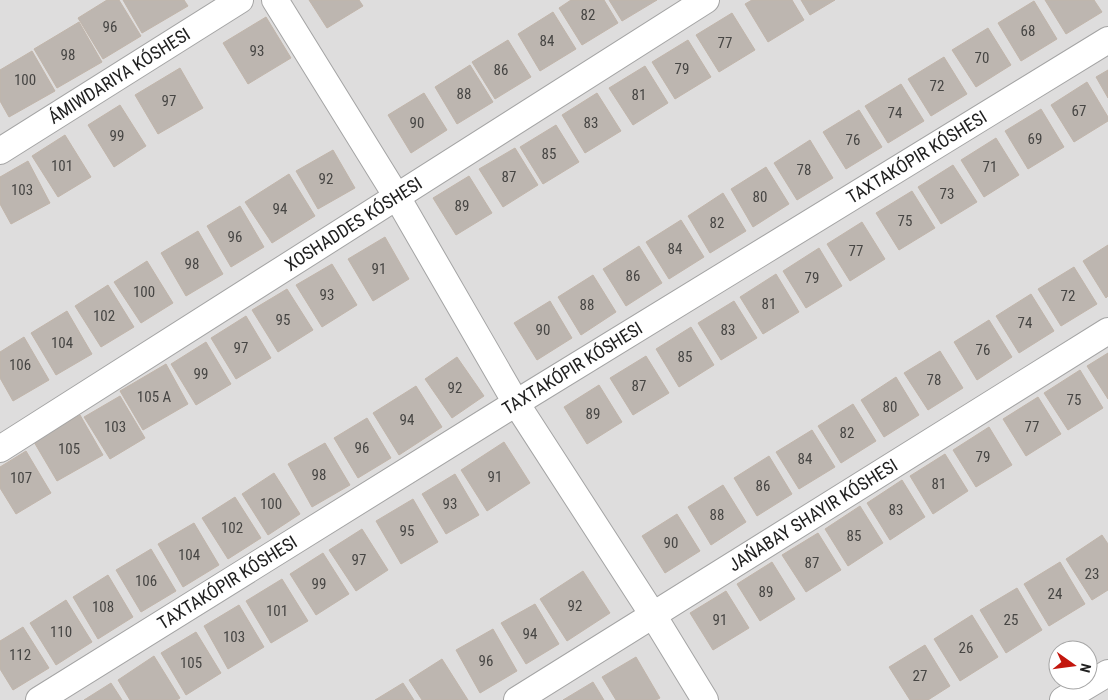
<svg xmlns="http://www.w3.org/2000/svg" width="1108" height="700" font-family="'Roboto Condensed',sans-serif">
	<rect width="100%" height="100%" fill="#f0ede7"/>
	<path fill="#dedddd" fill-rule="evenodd" d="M0 0H1108V700H0ZM1058 650H1088V680H1058Z"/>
	<path fill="#bdb6b0" stroke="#c1b5aa" d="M107 0H119L141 36 103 59 78 18Z
		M123 0H184L188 6 142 33Z
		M309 0H359L363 6 327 28Z
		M571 0H604L618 23 582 45 559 8Z
		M609 0H657L622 21Z
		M752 0H792L804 20 768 42 745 4Z
		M801 0H835L810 15Z
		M1045 0H1094L1102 12 1066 34Z
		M1034 1 1057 39 1021 61 998 23Z
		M553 12 576 49 540 71 518 34Z
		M732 13 755 50 719 72 696 35Z
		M266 17 291 58 248 84 223 43Z
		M79 22 102 62 57 88 34 49Z
		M988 28 1011 65 976 87 952 50Z
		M508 40 531 77 495 99 472 62Z
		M688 40 711 77 675 99 652 62Z
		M32 51 55 91 9 117 0 101V70Z
		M944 57 967 94 931 116 908 79Z
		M470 65 493 102 457 124 435 87Z
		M645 66 668 103 633 125 609 88Z
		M180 68 203 108 158 134 135 95Z
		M1108 70V98L1096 77Z
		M1087 82 1108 117V121L1074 142 1051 105Z
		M901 84 924 121 888 143 865 106Z
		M424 93 447 130 411 153 388 115Z
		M597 93 621 131 585 153 562 115Z
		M120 105 146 146 114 167 88 125Z
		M1041 109 1064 147 1028 169 1005 131Z
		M859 110 882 147 846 169 823 132Z
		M556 125 579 162 543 184 520 147Z
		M65 135 91 177 58 197 32 156Z
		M996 138 1019 175 984 197 961 160Z
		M810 140 833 178 797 200 774 163Z
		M515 148 538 185 503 207 479 169Z
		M333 150 355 188 318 209 296 171Z
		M28 161 50 203 11 224 0 204V177Z
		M953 165 977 202 941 224 918 187Z
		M766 167 789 204 753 227 731 189Z
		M289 174 315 216 272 243 245 202Z
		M469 176 492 213 456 235 433 198Z
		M912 191 935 228 899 250 876 213Z
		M723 193 746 231 710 253 688 216Z
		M240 206 264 247 231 267 207 226Z
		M681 220 704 257 669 279 646 242Z
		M862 222 885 259 850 281 827 244Z
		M198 231 223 274 186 296 161 253Z
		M385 237 409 279 373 301 348 259Z
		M1108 245V296L1106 298 1083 261Z
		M639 246 662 283 626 306 603 269Z
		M819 248 842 286 806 308 783 271Z
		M147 261 173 303 141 323 114 282Z
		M332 264 357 305 322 327 296 285Z
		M1074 267 1097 304 1061 326 1038 289Z
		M776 274 799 312 763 334 740 297Z
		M593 275 616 312 581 335 558 297Z
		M108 285 134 327 101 347 75 306Z
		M287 289 313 330 278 352 252 310Z
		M1031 294 1054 331 1019 353 996 316Z
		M550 301 572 338 537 360 514 323Z
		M734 301 757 338 721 360 698 323Z
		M67 311 92 354 56 375 31 333Z
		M246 316 271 358 236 379 211 338Z
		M989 320 1012 357 977 380 954 342Z
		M691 327 714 365 679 387 656 349Z
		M24 337 49 380 13 401 0 378V352Z
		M206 342 231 384 196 405 171 364Z
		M940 351 963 388 928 410 904 373Z
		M1108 353V399L1087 366Z
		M646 356 669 393 633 415 610 378Z
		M457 357 484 396 452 418 425 379Z
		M166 364 188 404 143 430 120 391Z
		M1080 370 1103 408 1068 430 1044 393Z
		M896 377 919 415 884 437 861 400Z
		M599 385 622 422 587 444 564 407Z
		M416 386 442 427 399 455 373 413Z
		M120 396 145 438 110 459 84 417Z
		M1038 397 1061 434 1026 456 1003 419Z
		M853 404 876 441 841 463 818 426Z
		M80 415 103 455 57 481 34 442Z
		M367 418 391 458 358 478 334 438Z
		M989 427 1012 465 976 487 953 450Z
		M812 430 835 467 799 489 776 452Z
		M504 442 530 483 487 511 461 470Z
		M325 443 350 485 312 507 288 464Z
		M26 451 51 493 16 514 0 488V467Z
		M945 454 968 491 933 514 910 476Z
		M769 456 792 494 757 516 734 478Z
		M274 473 300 514 268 535 242 494Z
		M455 474 479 515 446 534 422 494Z
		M902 480 925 517 890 540 867 503Z
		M723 485 746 522 711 545 688 507Z
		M235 497 261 538 228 559 202 518Z
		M413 499 438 542 401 564 376 521Z
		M860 506 883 543 848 566 825 529Z
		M677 514 700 551 665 573 642 536Z
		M194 523 219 565 183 587 158 544Z
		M362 529 388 570 356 591 329 550Z
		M818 533 841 570 806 592 782 555Z
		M1102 535 1108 544V590L1092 600 1066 559Z
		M151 549 176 591 141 612 116 570Z
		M323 553 349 594 316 615 290 574Z
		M772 562 795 599 760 621 737 584Z
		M1060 562 1085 604 1049 626 1024 584Z
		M583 571 610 613 567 641 540 599Z
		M108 575 133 617 98 639 73 597Z
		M282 579 308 621 271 643 246 601Z
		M1017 588 1042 630 1006 653 980 610Z
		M726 591 749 628 713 650 690 613Z
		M66 600 92 642 56 665 30 623Z
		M535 604 559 644 526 664 501 623Z
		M239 605 264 647 228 669 204 626Z
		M972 615 998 657 960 681 934 639Z
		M23 627 49 668 13 690 0 669V641Z
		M493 629 517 671 480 693 456 650Z
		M196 632 221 673 186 695 161 653Z
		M925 645 950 686 928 700H910L889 667Z
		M154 656 180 698 177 700H130L118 680Z
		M636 657 660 698 656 700H616L602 677Z
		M442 659 468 700H422L409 680Z
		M593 682 604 700H563Z
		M111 683 122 700H84Z
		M403 683 414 700H375Z"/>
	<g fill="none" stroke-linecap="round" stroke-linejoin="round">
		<defs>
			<g id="minor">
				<path d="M275 0 397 197 516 403 653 615 705 700"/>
				<path id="s1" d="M0 151 240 0"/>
				<path id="s2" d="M0 449 706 0"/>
				<path id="s3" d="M39 700 516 403 1108 40"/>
				<path id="s4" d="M517 700 1108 331"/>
				<path d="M1063 700 1108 673"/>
			</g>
		</defs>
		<use href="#minor" stroke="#a4a4a4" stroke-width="28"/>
		<use href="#minor" stroke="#fff" stroke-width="26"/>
	</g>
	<g text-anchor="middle" stroke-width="4" stroke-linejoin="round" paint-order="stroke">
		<g font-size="15" fill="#474644">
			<text x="588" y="20">82</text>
			<text x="110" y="32">96</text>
			<text x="1028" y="36">68</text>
			<text x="547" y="46">84</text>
			<text x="725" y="48">77</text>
			<text x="257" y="56">93</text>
			<text x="68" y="60">98</text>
			<text x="982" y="63">70</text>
			<text x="682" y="74">79</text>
			<text x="501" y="75">86</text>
			<text x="25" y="85">100</text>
			<text x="937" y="91">72</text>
			<text x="464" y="99">88</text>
			<text x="639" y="100">81</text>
			<text x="169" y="106">97</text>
			<text x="1079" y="116">67</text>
			<text x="895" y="118">74</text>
			<text x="417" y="128">90</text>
			<text x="591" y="128">83</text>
			<text x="117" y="141">99</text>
			<text x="1035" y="144">69</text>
			<text x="853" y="145">76</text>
			<text x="549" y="159">85</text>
			<text x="62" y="171">101</text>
			<text x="990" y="172">71</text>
			<text x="804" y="175">78</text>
			<text x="509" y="182">87</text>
			<text x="326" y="184">92</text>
			<text x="22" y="195">103</text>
			<text x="947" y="199">73</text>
			<text x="760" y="202">80</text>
			<text x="462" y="211">89</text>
			<text x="280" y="214">94</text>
			<text x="905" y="226">75</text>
			<text x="717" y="228">82</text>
			<text x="235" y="242">96</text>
			<text x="675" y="254">84</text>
			<text x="856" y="256">77</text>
			<text x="192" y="269">98</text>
			<text x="379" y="274">91</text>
			<text x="633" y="281">86</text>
			<text x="812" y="283">79</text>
			<text x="144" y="297">100</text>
			<text x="327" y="300">93</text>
			<text x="1068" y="301">72</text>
			<text x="769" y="309">81</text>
			<text x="587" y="310">88</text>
			<text x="104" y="321">102</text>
			<text x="283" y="325">95</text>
			<text x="1025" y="328">74</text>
			<text x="543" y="335">90</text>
			<text x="728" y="335">83</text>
			<text x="62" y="348">104</text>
			<text x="241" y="353">97</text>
			<text x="983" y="355">76</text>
			<text x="685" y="362">85</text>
			<text x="20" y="370">106</text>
			<text x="201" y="379">99</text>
			<text x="934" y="385">78</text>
			<text x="639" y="391">87</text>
			<text x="455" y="393">92</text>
			<text x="154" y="402">105 А</text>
			<text x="1074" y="405">75</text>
			<text x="890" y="412">80</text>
			<text x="593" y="419">89</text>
			<text x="407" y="425">94</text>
			<text x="115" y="432">103</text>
			<text x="1032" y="432">77</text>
			<text x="847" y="438">82</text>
			<text x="362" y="453">96</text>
			<text x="69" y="454">105</text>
			<text x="983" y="462">79</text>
			<text x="805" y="464">84</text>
			<text x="319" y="480">98</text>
			<text x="495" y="482">91</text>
			<text x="21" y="483">107</text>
			<text x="939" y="489">81</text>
			<text x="763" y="491">86</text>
			<text x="271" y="509">100</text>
			<text x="450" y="509">93</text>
			<text x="896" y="515">83</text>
			<text x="717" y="520">88</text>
			<text x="232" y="533">102</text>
			<text x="407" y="536">95</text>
			<text x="854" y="541">85</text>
			<text x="671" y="548">90</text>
			<text x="189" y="560">104</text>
			<text x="359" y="565">97</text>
			<text x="812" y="568">87</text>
			<text x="1092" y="579">23</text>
			<text x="146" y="586">106</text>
			<text x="319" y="589">99</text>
			<text x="766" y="597">89</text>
			<text x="1055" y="599">24</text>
			<text x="575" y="611">92</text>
			<text x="103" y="612">108</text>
			<text x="277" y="616">101</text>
			<text x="720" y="625">91</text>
			<text x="1011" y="625">25</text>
			<text x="61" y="637">110</text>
			<text x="530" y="639">94</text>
			<text x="234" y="642">103</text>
			<text x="966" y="653">26</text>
			<text x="20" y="660">112</text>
			<text x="486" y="666">96</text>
			<text x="191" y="668">105</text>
			<text x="920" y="681">27</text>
		</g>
		<g font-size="18" fill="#202020" stroke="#fff">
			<text dy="6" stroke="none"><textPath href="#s1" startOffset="141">ÁMIWDARIYA KÓSHESI</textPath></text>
			<text dy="6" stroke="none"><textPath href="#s3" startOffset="1032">TAXTAKÓPIR KÓSHESI</textPath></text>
			<text dy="6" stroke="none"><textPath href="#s2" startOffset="419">XOSHADDES KÓSHESI</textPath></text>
			<text dy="6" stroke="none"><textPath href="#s3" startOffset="628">TAXTAKÓPIR KÓSHESI</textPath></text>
			<text dy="6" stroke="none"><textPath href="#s4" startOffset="349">JAŃABAY SHAYIR KÓSHESI</textPath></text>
			<text dy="6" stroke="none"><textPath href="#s3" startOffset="222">TAXTAKÓPIR KÓSHESI</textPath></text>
		</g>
	</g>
	<g transform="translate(1073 665) rotate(104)"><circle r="24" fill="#ffffff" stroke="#a6a6a6"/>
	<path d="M0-4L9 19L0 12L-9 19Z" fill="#c3160d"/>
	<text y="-8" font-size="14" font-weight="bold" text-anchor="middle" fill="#202020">N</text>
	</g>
</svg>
